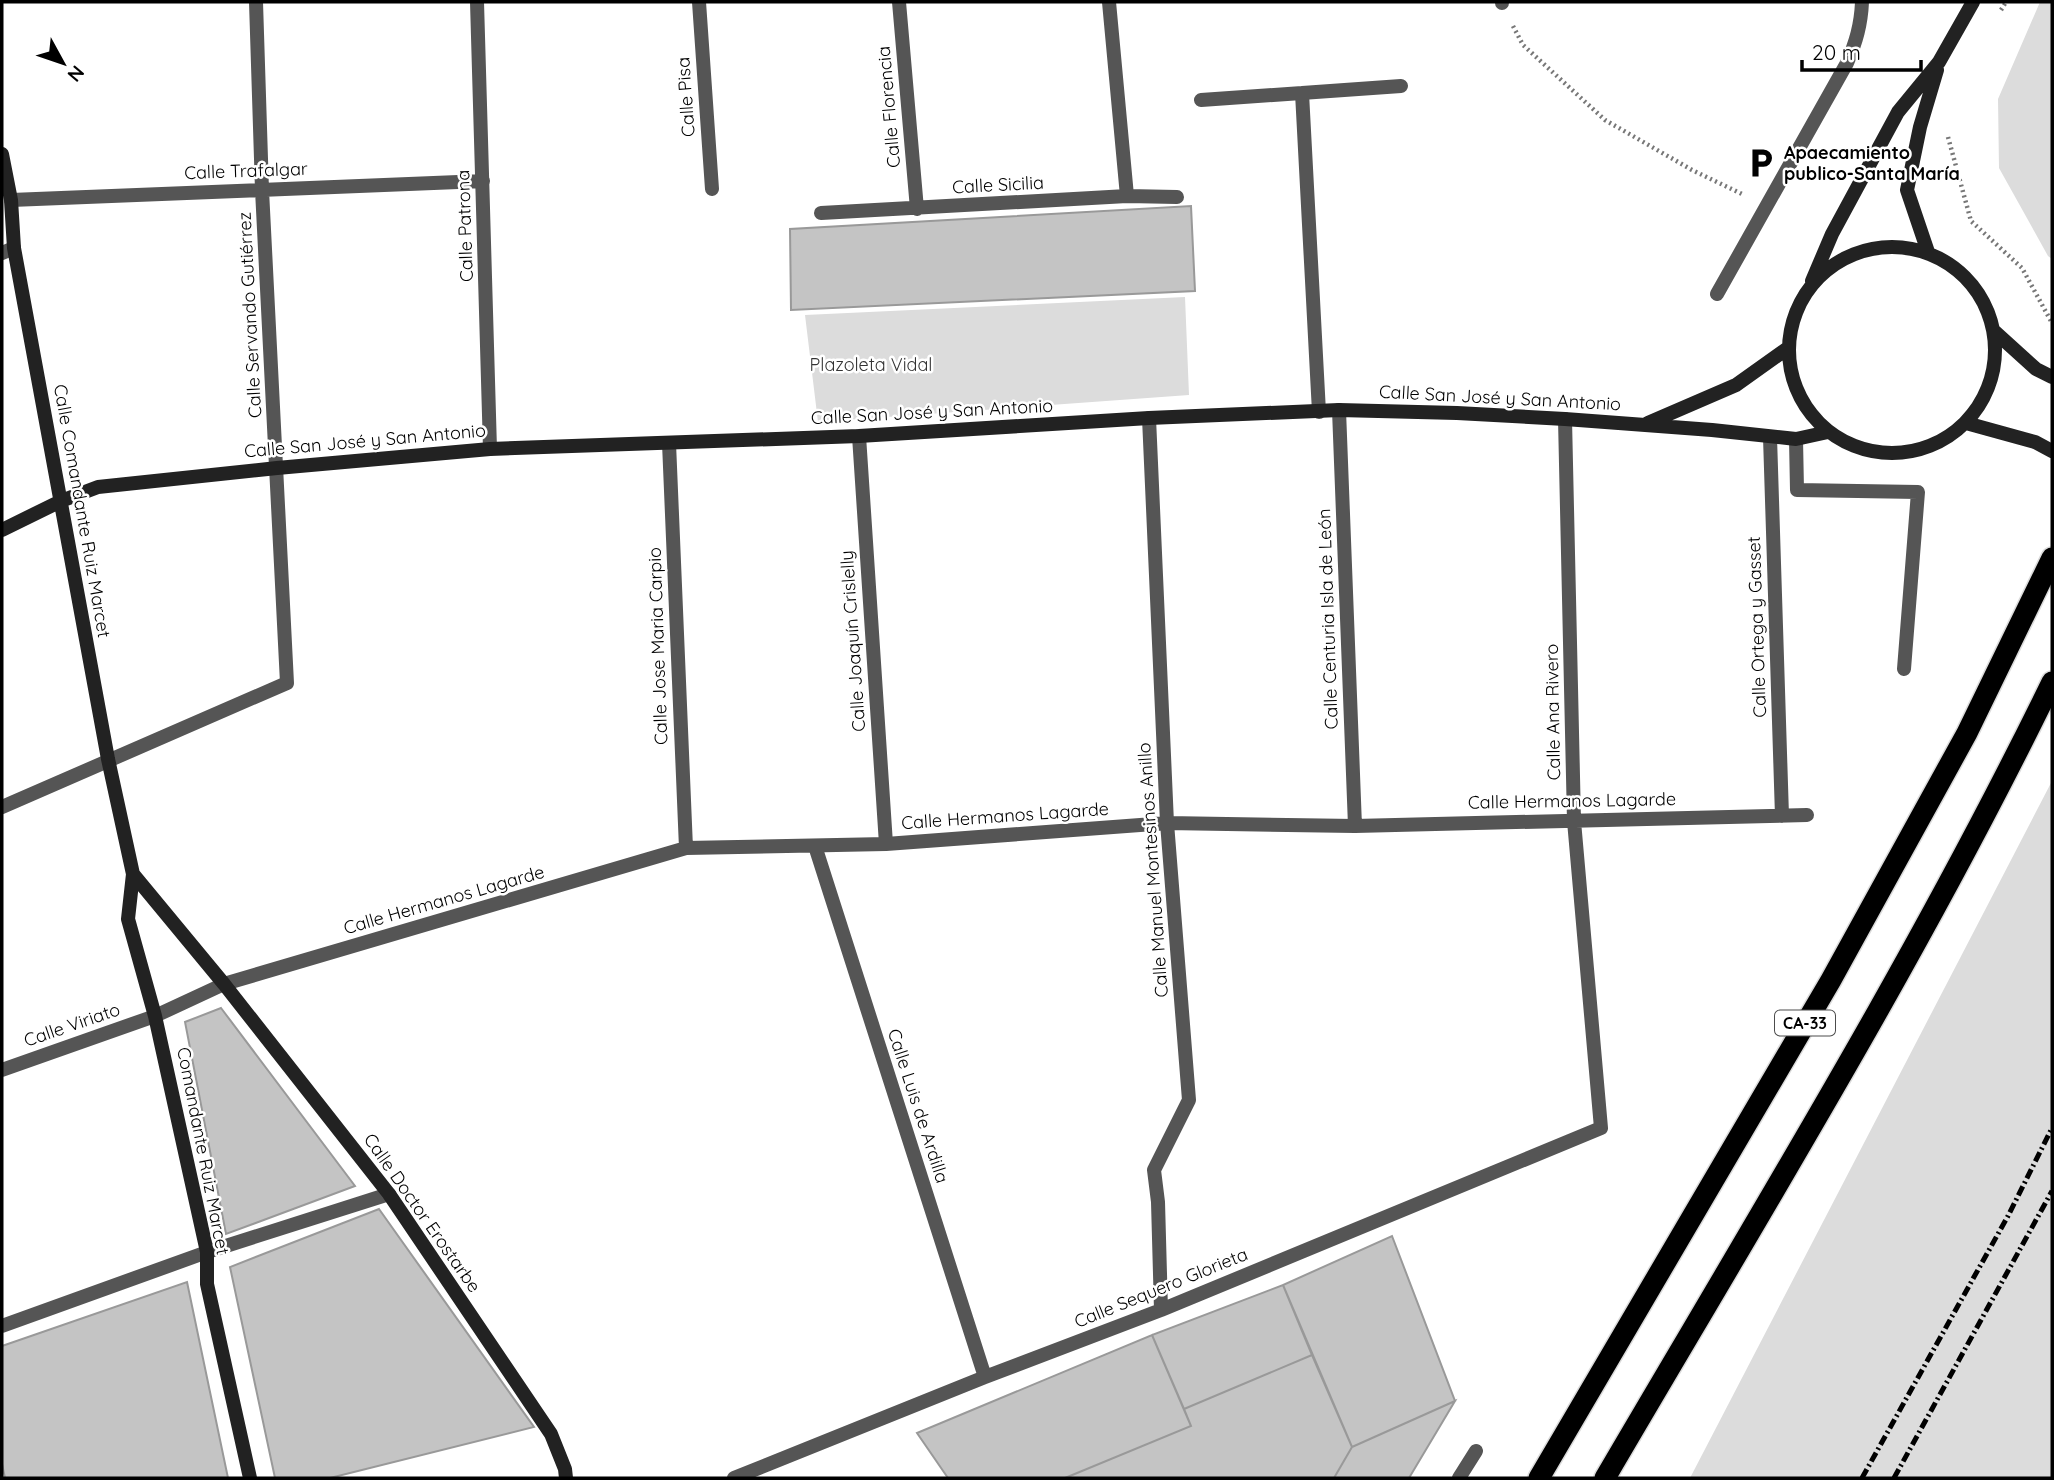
<svg xmlns="http://www.w3.org/2000/svg" width="2054" height="1480" font-family="Quicksand,sans-serif">
	<rect width="100%" height="100%" fill="#fff"/>
	<path fill="#dcdcdc" d="M2040 2H2052V259L2048 256 1999 168 1998 99Z
		M1185 297 1189 395 818 422 805 315Z
		M2052 781V1478H1690Z"/>
	<path fill="#c4c4c4" stroke="#999" stroke-width="2" d="M1191 206 1195 291 791 310 790 229Z
		M221 1008 355 1186 226 1234 185 1022Z
		M379 1209 534 1427 330 1478H275L230 1267Z
		M1392 1236 1455 1401 1352 1447 1283 1285Z
		M187 1282 228 1478H5L2 1464V1346Z
		M1283 1285 1312 1355 1184 1409 1152 1335Z
		M1152 1335 1191 1426 1065 1478H948L917 1433Z
		M1312 1355 1352 1447 1334 1478H1065L1191 1426 1184 1409Z
		M1455 1401 1409 1478H1334L1352 1447Z"/>
	<g fill="none" stroke-linecap="round" stroke-linejoin="round">
		<defs>
			<path id="highway" d="M1539 1478 1831 980 1967 733 2052 558
				M1605 1478C1759 1215 1919 955 2052 682"/>
		</defs>
		<use href="#highway" stroke="#dbdbdb" stroke-width="24"/>
		<path stroke="#777" stroke-width="4.5" stroke-dasharray="2 3.5" stroke-linecap="butt" d="M2001 10 2006 2
			M1513 26 1523 45 1605 120 1692 170 1742 194
			M1948 137 1971 221 2022 268 2052 323"/>
		<path stroke="#555" stroke-width="14" d="M1717 294 1847 63C1856 42 1861 25 1862 2
			M1796 439 1797 490 1918 492 1904 669"/>
		<path stroke="#555" stroke-width="14" d="M477 2 490 449
			M699 2 712 189
			M899 2 917 209
			M1109 2 1127 196
			M1502 2V3
			M1302 93 1319 412
			M1201 100 1401 86
			M11 200 483 181
			M821 213 1127 196 1177 197
			M2 253 14 248
			M1339 410 1355 826
			M1149 418 1167 823 1189 1100 1154 1170 1158 1202 1161 1310
			M859 436 886 844
			M1770 437 1782 816
			M669 443 686 848
			M2 807 287 683 262 190 256 2
			M815 846 985 1377
			M2 1070 155 1016 224 984 686 848 886 844 1167 823 1355 826 1807 815
			M2 1326 207 1252 389 1194
			M734 1478 985 1377 1161 1310 1601 1128 1574 821 1565 419
			M1459 1478 1476 1451"/>
		<path stroke="#222" stroke-width="14" d="M2 154 11 200 14 248 108 759 133 874 128 919 155 1016 207 1252V1284L250 1478
			M1789 350a103 103 0 1 1 206 0a103 103 0 1 1-206 0Z
			M1928 252 1907 190 1920 127 1937 70
			M1812 281 1832 234 1898 112 1939 62 1973 2
			M1994 331 2036 369 2052 377
			M1648 423 1736 385 1788 348
			M1966 423 2035 442 2052 451
			M2 530 61 501 98 487 277 468 490 449 859 436 1149 418 1339 410 1457 413 1565 419 1712 430 1796 439 1828 432
			M133 874 224 984 389 1194 551 1434 565 1469 566 1478"/>
		<use href="#highway" stroke="#000" stroke-width="21"/>
		<path stroke="#000" stroke-width="5" stroke-dasharray="10 3.5 2 3.5" stroke-linecap="butt" d="M1862 1478 2008 1216 2052 1128
			M1894 1478 2052 1191"/>
	</g>
	<defs>
		<symbol id="parking-bare" viewBox="-9 -9 18 18"><path d="M-3.5-5.5H1a3.5 3.5 0 0 1 0 7H-1V5.5H-3.5ZM-1-3.4V-.6H.8a1.4 1.4 0 0 0 0-2.8Z" fill="#000" stroke="#fff" stroke-width="2.5" paint-order="stroke"/></symbol>
	</defs>
	<g fill-rule="evenodd">
		<use href="#parking-bare" x="1739" y="141" width="44" height="44"/>
	</g>
	<g text-anchor="middle" stroke-width="5" stroke-linejoin="round" paint-order="stroke">
		<rect fill="#fff" stroke="#4c4c4c" stroke-width="2" x="1775" y="1010.5" width="60" height="25" rx="5"/>
		<g font-size="16" font-weight="bold" fill="#000">
			<text x="1805" y="1029">CA-33</text>
		</g>
		<g font-size="18" fill="#000" stroke="#fff">
			<text transform="translate(686 97) rotate(-94)" y="6">Calle Pisa</text>
			<text transform="translate(889 107) rotate(-95)" y="6">Calle Florencia</text>
			<text transform="translate(246 171) rotate(-2)" y="6">Calle Trafalgar</text>
			<text transform="translate(998 185) rotate(-3)" y="6">Calle Sicilia</text>
			<text transform="translate(465 226) rotate(-92)" y="6">Calle Patrona</text>
			<text transform="translate(250 315) rotate(-93)" y="6">Calle Servando Gutiérrez</text>
			<text transform="translate(1500 398) rotate(3)" y="6">Calle San José y San Antonio</text>
			<text transform="translate(932 412) rotate(-3)" y="6">Calle San José y San Antonio</text>
			<text transform="translate(365 441) rotate(-5)" y="6">Calle San José y San Antonio</text>
			<text transform="translate(82 511) rotate(80)" y="6">Calle Comandante Ruiz Marcet</text>
			<text transform="translate(1328 619) rotate(-92)" y="6">Calle Centuria Isla de León</text>
			<text transform="translate(1757 627) rotate(-92)" y="6">Calle Ortega y Gasset</text>
			<text transform="translate(853 641) rotate(-94)" y="6">Calle Joaquín Crislelly</text>
			<text transform="translate(658 646) rotate(-92)" y="6">Calle Jose Maria Carpio</text>
			<text transform="translate(1553 712) rotate(-91)" y="6">Calle Ana Rivero</text>
			<text transform="translate(1572 801) rotate(-1)" y="6">Calle Hermanos Lagarde</text>
			<text transform="translate(1005 816) rotate(-4)" y="6">Calle Hermanos Lagarde</text>
			<text transform="translate(1153 870) rotate(-94)" y="6">Calle Manuel Montesinos Anillo</text>
			<text transform="translate(444 900) rotate(-16)" y="6">Calle Hermanos Lagarde</text>
			<text transform="translate(72 1025) rotate(-19)" y="6">Calle Viriato</text>
			<text transform="translate(918 1106) rotate(72)" y="6">Calle Luis de Ardilla</text>
			<text transform="translate(203 1151) rotate(79)" y="6">Comandante Ruiz Marcet</text>
			<text transform="translate(422 1213) rotate(55)" y="6">Calle Doctor Erostarbe</text>
			<text transform="translate(1161 1288) rotate(-22)" y="6">Calle Sequero Glorieta</text>
		</g>
		<g font-size="18" font-weight="bold" fill="#000" stroke="#fff" text-anchor="start">
			<text x="1784" y="159">Apaecamiento<tspan x="1784" dy="21">publico-Santa María</tspan></text>
		</g>
		<g font-size="18" fill="#333" stroke="#fff">
			<text x="871" y="371">Plazoleta Vidal</text>
		</g>
	</g>
	<rect width="2054" height="1480" fill="none" stroke="#000000" stroke-width="7"/>
	<g transform="translate(63 63) rotate(130)" stroke="#ffffff" stroke-width="5" paint-order="stroke">
	<path d="M0-5L12 26L0 18L-12 26Z" fill="#000000"/>
	<text y="-10" font-size="19" font-weight="bold" text-anchor="middle" fill="#000000">N</text>
	</g>
	<path d="M1802 60v10h119v-10" fill="none" stroke="#000000" stroke-width="3.5"/>
	<text x="1812" y="60" font-size="21" fill="#000000" stroke="#ffffff" stroke-width="5" paint-order="stroke">20 m</text>
</svg>
